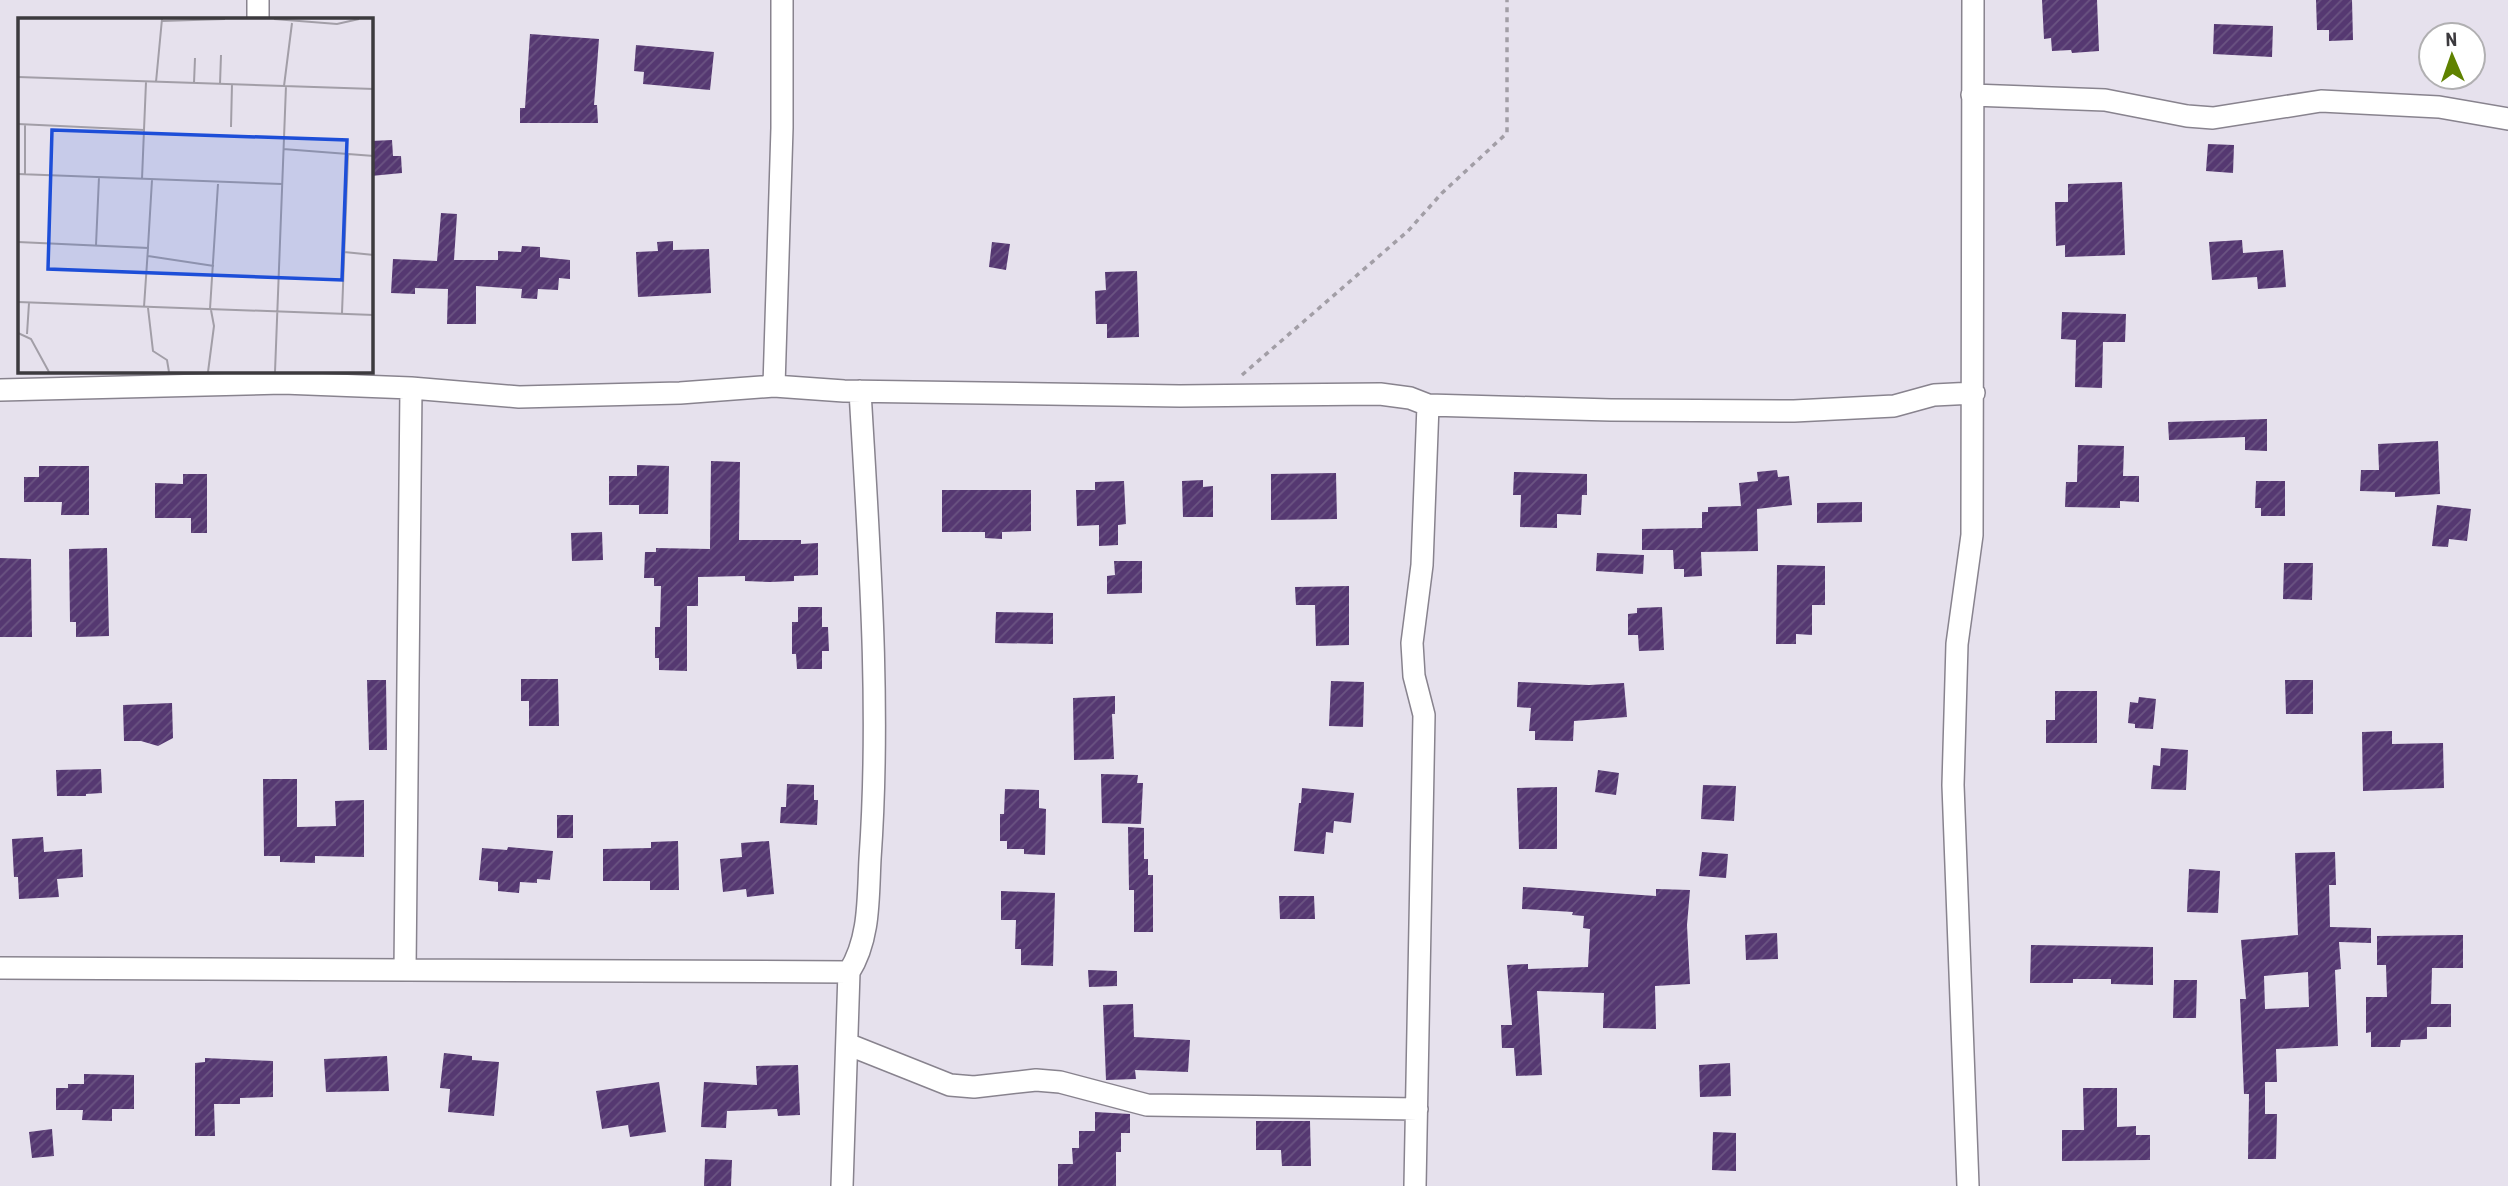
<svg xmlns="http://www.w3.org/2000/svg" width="2508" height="1186" font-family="'Roboto Condensed',sans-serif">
	<defs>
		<pattern id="building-hatch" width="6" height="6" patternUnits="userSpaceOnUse" patternTransform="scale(1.75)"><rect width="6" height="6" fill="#553871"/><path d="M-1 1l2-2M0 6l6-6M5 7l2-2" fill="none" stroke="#6b5482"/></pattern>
	</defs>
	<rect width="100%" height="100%" fill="#e6e1ed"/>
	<path fill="url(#building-hatch)" fill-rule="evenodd" d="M2042 0H2097L2099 51 2072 53 2071 50 2052 51 2051 38 2044 39Z
		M2316 0H2352L2353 40 2329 41V30H2317Z
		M2214 24 2273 26 2272 57 2213 54Z
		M530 34 599 39 594 105H597L598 123H520V108H525Z
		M636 45 714 52 710 90 643 84 644 72 634 71Z
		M392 140 393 156H401L402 173 371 176V141Z
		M2208 144 2234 145 2233 173 2206 171Z
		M2122 182 2125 255 2065 257V245L2056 246 2055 202H2068V184Z
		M441 213 457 214 454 260H498V251L521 252 522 246 540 247V257L570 260V279L559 278 558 290 538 289 537 299 521 298 522 289 476 286V324H447L448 289 415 288V294L391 293 393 259 437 261Z
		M2242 240 2243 253 2283 250 2286 287 2258 289 2257 277 2212 280 2209 242Z
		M673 241V250L709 249 711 293 638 297 636 252 658 251 657 242Z
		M992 242 1010 244 1006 270 989 267Z
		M1137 271 1139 337 1107 338V324H1096L1095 291 1106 290 1105 272Z
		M2062 312 2126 314 2125 342H2103L2102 388 2075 387 2076 340 2061 339Z
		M2267 419V451L2245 450V437L2169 440 2168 422Z
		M2438 441 2440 494 2395 497V492L2360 491 2361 470H2379L2378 444Z
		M2078 445 2124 446 2123 476H2139V502L2120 501V508L2065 507 2066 482H2077Z
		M711 461 740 462 739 540H801V544L818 543V575L794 576V581L770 582 745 581V576L698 577V606H687V671L659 670V658H655V627H660L661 586H654V578H644L645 552H656V548L710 549Z
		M637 465 669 466 668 514H639V505H609V476H637Z
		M39 466H89V515H61L62 502H24V477H39Z
		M1777 470 1778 477 1789 476 1792 505 1757 509 1758 551 1701 552 1702 576 1684 577V569H1674L1673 550H1642V529L1702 528V512H1708V507L1741 506 1739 483 1758 481 1757 472Z
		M1514 472 1587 474V495H1582L1581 515 1557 514V528L1520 527 1521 495H1513Z
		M1336 473 1337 519 1271 520V474Z
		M183 474H207V533H191V518H155V483L183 484Z
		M1203 480V487L1213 486V517H1183L1182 481Z
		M1124 481 1126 524 1118 525V545L1099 546V525L1077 526 1076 490H1095V482Z
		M2256 481H2285V516H2261V508H2255Z
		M942 490H1031V531L1002 532V539L985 538V532H942Z
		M1862 502V522L1817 523V503Z
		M2437 505 2471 509 2467 541 2449 539 2448 547 2432 546Z
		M602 532 603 560 572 561 571 533Z
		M107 548 109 636 76 637V622H70L69 549Z
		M1597 553 1644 555 1643 574 1596 571Z
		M0 558 31 559 32 637H0Z
		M1114 561H1142V593L1107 594V576L1115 575Z
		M2284 563H2313L2312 600 2283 599Z
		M1777 565 1825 566V605H1812V635L1796 634V644H1776Z
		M1349 586V645L1316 646 1315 605H1296L1295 587Z
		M798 607H822V627H828L829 651H822V669H797L796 654H792V622H798Z
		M1662 607 1664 650 1639 651 1638 635H1628V614L1637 613V608Z
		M996 612 1053 613V644L995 643Z
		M521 679H558L559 726H529V701H521Z
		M367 680H386L387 750H369Z
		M2285 680H2313V714H2286Z
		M1331 681 1364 682 1363 727 1329 726Z
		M1518 682 1589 685 1624 683 1627 717 1574 721 1573 741 1535 740V731H1529L1531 708 1517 707Z
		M2055 691H2097V743H2046V720H2055Z
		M1115 696V714H1112L1114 759 1074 760 1073 698Z
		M2139 697 2156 699 2153 729 2135 728V724L2128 723 2130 702 2138 703Z
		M172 703 173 738 158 746 141 741H124L123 705Z
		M2392 731V744L2443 743 2444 788 2363 791 2362 732Z
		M2161 748 2188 750 2186 790 2151 789 2153 765 2160 766Z
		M101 769 102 793 86 794V796H57L56 770Z
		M1598 770 1619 773 1616 795 1595 792Z
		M1101 774 1138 775 1137 783H1143L1141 824 1102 823Z
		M263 779H297V827L336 826 335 801 364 800V857L315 856V863L280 862V856H264Z
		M787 784 814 785V800H818L817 825 780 823 781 807H786Z
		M1703 785 1736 786 1734 821 1701 819Z
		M1557 787V849H1519L1517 788Z
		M1302 788 1354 793 1351 823 1334 821 1333 833 1326 832 1324 854 1294 851 1299 803H1301Z
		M1005 789 1039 790V808L1046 809 1045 855 1024 854V849H1007V841H1000V814H1004Z
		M557 815H573V838H557Z
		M1128 827 1144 828V859H1148V875H1153V932H1134V890H1129Z
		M43 837 44 852 82 849 83 877 57 879 59 897 19 899 18 877H14L12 839Z
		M678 841 679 890H650V881H603V849L651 848V842Z
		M769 841 774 894 747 897 746 889 723 892 720 859 742 857 741 843Z
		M508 847 553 851 550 880 537 879V883L520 882 519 893 498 891V882L479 880 482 848 507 850Z
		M1702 852 1728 854 1726 878 1699 876Z
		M2335 852 2336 885H2329L2330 927 2371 928V943L2339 942 2341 969 2335 970 2338 1046 2276 1049 2277 1082H2265V1114H2277L2276 1159H2248L2249 1094H2244L2240 999H2246L2241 940 2298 935 2295 853ZM2308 972 2309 1007 2265 1009 2264 976Z
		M2189 869 2220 871 2218 913 2187 912Z
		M1523 887 1656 896V889L1690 890 1687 925 1690 984 1655 986 1656 1029 1603 1028 1604 993 1537 991 1542 1075 1516 1076 1514 1048H1502L1501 1025H1512L1507 965 1528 964V969L1588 967 1590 929 1583 928 1584 916 1572 915 1573 912 1522 909Z
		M1001 891 1055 893 1053 966 1021 965V949H1015L1016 920H1001Z
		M1279 896H1314L1315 919H1280Z
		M1777 933 1778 959 1746 960 1745 935Z
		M2463 935V968H2432L2431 1004H2451V1027H2427V1039L2401 1040 2400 1047H2371V1032L2366 1033V997H2387L2386 965H2377V936Z
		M2031 945 2153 947V985L2111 984V979H2073V983H2030Z
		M1088 970 1117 971V986L1089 987Z
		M2174 980H2197L2196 1018H2173Z
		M1133 1004 1134 1037 1190 1040 1188 1072 1135 1070 1136 1079 1106 1080 1103 1005Z
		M444 1053 472 1056V1060L499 1062 494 1116 448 1112 450 1089 440 1088Z
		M387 1056 389 1091 326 1092 324 1059Z
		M205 1058 273 1061V1097L240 1098V1104H214L215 1136H195V1063L205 1062Z
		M1730 1063 1731 1096 1700 1097 1699 1065Z
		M798 1065 800 1115 778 1116 777 1109 727 1111 726 1128 701 1127 704 1082 757 1085 756 1066Z
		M84 1074 134 1075V1109H112V1121L82 1120 83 1110H56V1088H68V1084H84Z
		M659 1082 666 1132 630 1137 628 1125 602 1129 596 1091Z
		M2083 1088H2117V1127L2136 1126V1135H2150V1160L2062 1161V1130H2084Z
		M1095 1112 1130 1114V1133H1121V1152H1116V1186H1058V1164H1073L1072 1148H1079V1131H1095Z
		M1256 1121H1310L1311 1166H1282L1281 1150H1256Z
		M52 1129 54 1156 32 1158 29 1132Z
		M1713 1132 1736 1133V1171L1712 1170Z
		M705 1159 732 1160 731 1186H704Z"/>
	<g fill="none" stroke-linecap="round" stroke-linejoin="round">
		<defs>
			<path id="minor" d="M258 19V0
				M1972 95 2105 100 2187 116 2213 118 2321 101 2439 107 2508 119
				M774 386 782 128V0
				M0 390 283 383 411 388 519 397 680 393 774 386 844 391 1180 396 1380 394 1410 398 1428 405 1611 410 1794 411 1894 406 1934 395 1974 393
				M0 968 849 972 842 1186
				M405 970 411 388
				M849 972C870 939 868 898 870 859 881 704 869 547 860 391
				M847 1044 950 1085 974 1087 1036 1080 1060 1082 1147 1105 1417 1109
				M1415 1186 1424 715 1414 676 1412 643 1422 565 1428 405
				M1968 1186 1953 785 1957 644 1972 535 1973 0"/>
		</defs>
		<use href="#minor" stroke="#88838e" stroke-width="24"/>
		<path stroke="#a29ea6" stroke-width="3.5" stroke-dasharray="5 5" stroke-linecap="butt" d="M1242 375 1408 231 1442 193 1507 133V0"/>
		<use href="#minor" stroke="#fff" stroke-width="21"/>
	</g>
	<g transform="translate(18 18)">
		<rect width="355" height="355" fill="#e6e1ed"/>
		<path fill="none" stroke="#a29ea7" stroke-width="2" d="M256 1 319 6 341 1M144 3 207 1M0 59 356 71M138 64 144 1M176 65 177 40M202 66 203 37M266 68 274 5M0 106 126 112 128 64M7 106V156M213 109 214 66M265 131 356 138M0 156 264 166M124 161 126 112M0 224 130 230 126 289M78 227 81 159M130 229 134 162M326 234 356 237M130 238 196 248M0 284 356 297M130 290 135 333 149 342 151 354M192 291 200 166M324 295 330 137M0 315 13 321 31 354M9 316 11 285M190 354 196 308 193 292M257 354 268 68"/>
		<path fill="#1d4ed8" fill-opacity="0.15" stroke="#1d4ed8" stroke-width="3.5" d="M34 112 329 122 324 262 30 251Z"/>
		<rect width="355" height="355" fill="none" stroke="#3c3a3e" stroke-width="3.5"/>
	</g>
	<g transform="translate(2452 56) rotate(358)"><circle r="33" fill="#ffffff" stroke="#b1b0b2" stroke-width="2"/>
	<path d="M0-5L12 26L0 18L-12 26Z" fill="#5f8200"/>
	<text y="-10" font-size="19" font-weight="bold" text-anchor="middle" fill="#3c3a3e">N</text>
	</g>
</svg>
